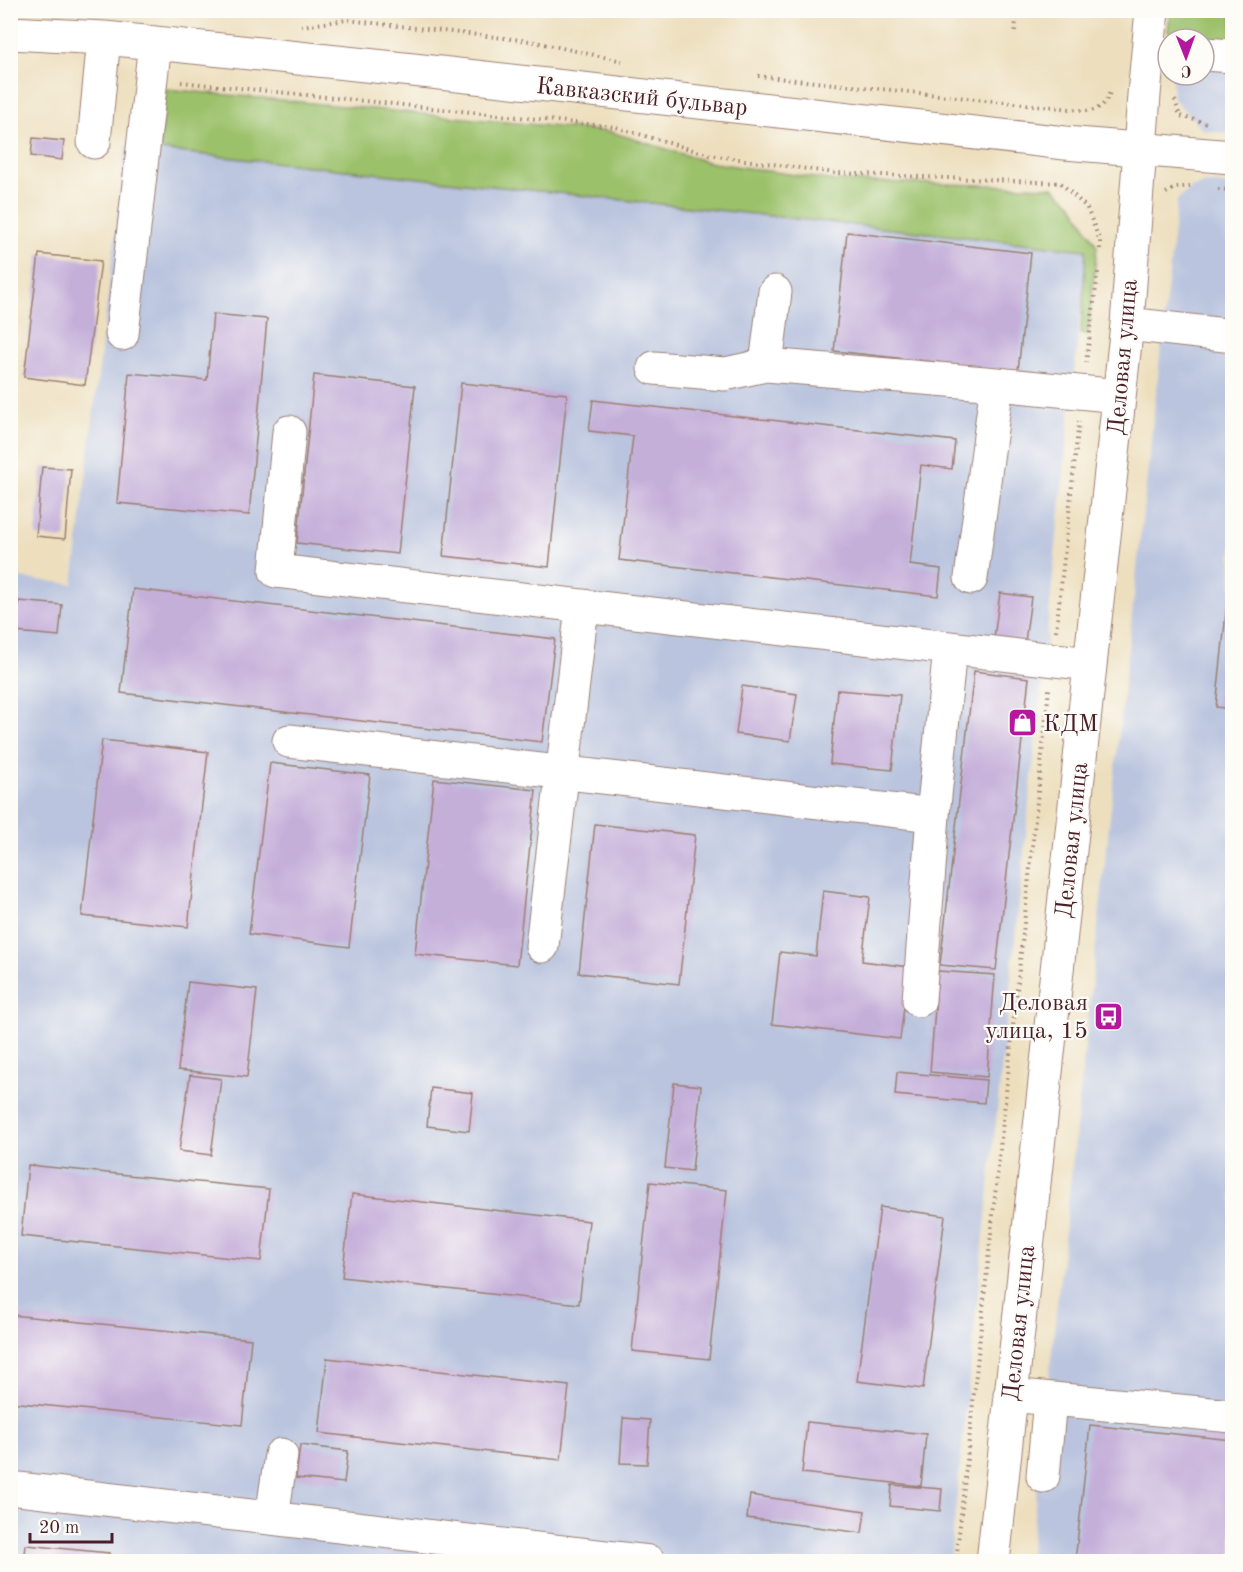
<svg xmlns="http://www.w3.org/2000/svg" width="1243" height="1572" font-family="'Old Standard TT',serif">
	<rect width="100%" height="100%" fill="#fdfcf7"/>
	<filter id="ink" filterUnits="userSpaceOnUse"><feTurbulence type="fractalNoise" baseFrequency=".0167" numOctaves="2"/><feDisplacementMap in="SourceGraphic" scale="12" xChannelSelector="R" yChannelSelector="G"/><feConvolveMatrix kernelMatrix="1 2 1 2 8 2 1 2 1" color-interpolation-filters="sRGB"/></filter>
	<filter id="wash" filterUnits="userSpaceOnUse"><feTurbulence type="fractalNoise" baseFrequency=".008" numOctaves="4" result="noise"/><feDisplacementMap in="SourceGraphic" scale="24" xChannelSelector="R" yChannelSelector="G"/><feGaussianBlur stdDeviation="1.35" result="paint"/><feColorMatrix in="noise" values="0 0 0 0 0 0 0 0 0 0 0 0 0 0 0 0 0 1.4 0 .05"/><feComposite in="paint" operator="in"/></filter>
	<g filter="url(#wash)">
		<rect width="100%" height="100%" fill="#eddfbe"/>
		<path fill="#bac4de" d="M1179 11H1232V134L1203 130 1173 98 1172 75H1204V39H1176Z
			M126 145 1087 250 950 1561 11 1562V577L73 584Z
			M1206 183 1232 186V1561L1029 1562 1177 200 1191 188Z"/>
		<path fill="#9bc16b" stroke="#72704b" stroke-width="1.5" d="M1170 11H1232V48L1204 39H1177L1168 31Z
			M166 89 611 132 708 162 835 181 1053 187 1073 205 1097 246 1088 334 1081 333 1086 250 160 150Z"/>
		<g id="blocks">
			<path fill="#c4afd9" d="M10 138 18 139 14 166H10Z
				M33 138 64 141 62 160 31 156Z
				M847 232 1031 253 1018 371 834 351Z
				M39 254 101 261 85 385 24 377Z
				M213 314 267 319 249 515 117 503 129 373 207 380Z
				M314 375 415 386 398 554 297 543Z
				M461 383 567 394 549 567 443 556Z
				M593 400 955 441 952 469 921 465 910 565 941 569 938 596 619 560 633 436 589 431Z
				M42 467 71 469 65 539 36 536Z
				M133 589 555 639 542 742 121 693Z
				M1000 593 1031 597 1025 642 994 638Z
				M19 601 62 605 59 636 16 632Z
				M1227 604H1232V709L1216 707Z
				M974 671 1029 678 996 970 940 965Z
				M742 686 797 694 790 741 736 734Z
				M837 690 900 695 892 770 830 764Z
				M102 740 208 752 188 927 82 916Z
				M270 763 370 775 349 947 249 934Z
				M434 779 536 790 517 965 415 954Z
				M595 824 695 835 679 984 579 973Z
				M823 891 870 897 862 961 909 967 900 1039 772 1024 780 952 816 956Z
				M938 971 995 975 987 1077 930 1072Z
				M188 982 257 990 247 1077 178 1070Z
				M897 1072 986 1080 984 1103 895 1095Z
				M190 1075 221 1079 211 1155 179 1151Z
				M674 1083 701 1086 692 1171 665 1168Z
				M431 1088 473 1093 469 1131 427 1126Z
				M28 1165 269 1189 261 1261 21 1236Z
				M650 1182 727 1190 709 1359 632 1351Z
				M352 1194 589 1221 579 1304 342 1277Z
				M880 1207 945 1216 923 1389 857 1381Z
				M11 1315 251 1339 242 1425 10 1402Z
				M327 1358 569 1386 561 1460 319 1433Z
				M623 1418 650 1420 647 1464 620 1463Z
				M807 1422 926 1434 921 1486 802 1473Z
				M1090 1425 1232 1440V1562H1075Z
				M300 1445 348 1451 344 1483 296 1478Z
				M892 1485 942 1489 940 1511 890 1506Z
				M750 1495 865 1511 862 1533 747 1518Z
				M26 1545 109 1553 108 1562H24Z"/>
		</g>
	</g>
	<g filter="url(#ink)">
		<use href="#blocks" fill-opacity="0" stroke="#9c7f74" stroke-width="1.5"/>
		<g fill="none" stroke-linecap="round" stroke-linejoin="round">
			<defs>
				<path id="minor" d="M10 33 104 38 155 43 413 70 1065 143 1232 157
					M1204 54 1232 56
					M94 142 104 38
					M1127 324 1225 335
					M122 334 155 43
					M766 365 775 292
					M654 368 725 374 766 365 997 384 1119 396
					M289 432 276 571 1090 664
					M971 578 997 384
					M289 741 933 815
					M542 946 582 607
					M919 1000 933 815 950 649
					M1010 1395 1232 1416
					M1043 1476 1050 1399
					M10 1488 649 1562
					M272 1518 281 1455
					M993 1562 1127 324 1144 95 1152 10"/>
			</defs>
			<use href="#minor" stroke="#9c7f74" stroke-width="35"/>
			<path stroke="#9c7f74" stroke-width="4" stroke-dasharray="1.5 4.5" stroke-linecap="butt" d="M301 26 347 20 530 41 622 61
				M1015 31 1017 10
				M758 76 1090 111C1101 108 1106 103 1110 92
				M181 82 615 127 710 155 835 173 1061 183 1087 208 1100 241V253
				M1175 100 1180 116 1206 123
				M1218 189 1232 190
				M1166 193 1175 188 1190 186
				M1086 363 1098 272
				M1056 631 1079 421
				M956 1562 1049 689"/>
			<use href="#minor" stroke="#fff" stroke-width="33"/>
		</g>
	</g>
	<defs>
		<symbol id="shop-square" viewBox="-11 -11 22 22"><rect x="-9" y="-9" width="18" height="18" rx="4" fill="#b5179e" stroke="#fdfcf7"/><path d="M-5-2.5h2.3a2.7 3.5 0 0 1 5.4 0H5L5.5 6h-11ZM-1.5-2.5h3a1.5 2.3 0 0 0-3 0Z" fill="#fff"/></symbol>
		<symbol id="bus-square" viewBox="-11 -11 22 22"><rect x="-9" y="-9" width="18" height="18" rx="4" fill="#b5179e" stroke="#fdfcf7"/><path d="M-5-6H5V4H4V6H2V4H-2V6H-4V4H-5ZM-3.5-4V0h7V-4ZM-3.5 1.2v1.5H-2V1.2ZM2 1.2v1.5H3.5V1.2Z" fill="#fff"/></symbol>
	</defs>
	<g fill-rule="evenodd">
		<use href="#shop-square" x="1006" y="706" width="33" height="33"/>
		<use href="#bus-square" x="1092" y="1000" width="33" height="33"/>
	</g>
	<g text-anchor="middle" stroke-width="4.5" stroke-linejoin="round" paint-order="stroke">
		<g font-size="24" fill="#4a1f2b" stroke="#fdfcf7">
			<text transform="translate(642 96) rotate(6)" y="8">Кавказский бульвар</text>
			<text transform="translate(1122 357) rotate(-85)" y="8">Деловая улица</text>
			<text transform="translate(1071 840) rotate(-84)" y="8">Деловая улица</text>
			<text transform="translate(1018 1323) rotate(-84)" y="8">Деловая улица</text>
		</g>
		<g font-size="24" fill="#4a1f2b" stroke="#fdfcf7" text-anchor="start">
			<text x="1043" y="731">КДМ</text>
			<text x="1088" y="1010" text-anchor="end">Деловая<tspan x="1088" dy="28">улица, 15</tspan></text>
		</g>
	</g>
	<rect width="1243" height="1572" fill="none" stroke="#fdfcf7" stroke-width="36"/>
	<g transform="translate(1186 57) rotate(179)"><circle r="28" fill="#fdfcf7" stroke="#b5a4a5" stroke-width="1.5"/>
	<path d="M0-4.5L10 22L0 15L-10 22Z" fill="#b5179e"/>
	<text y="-9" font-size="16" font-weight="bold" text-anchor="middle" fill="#4a1f2b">С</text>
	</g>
	<path d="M30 1533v9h82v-9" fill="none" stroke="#4a1f2b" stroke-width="3"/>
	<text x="39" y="1533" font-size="18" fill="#4a1f2b" stroke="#fdfcf7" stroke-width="4.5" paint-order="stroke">20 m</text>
</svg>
